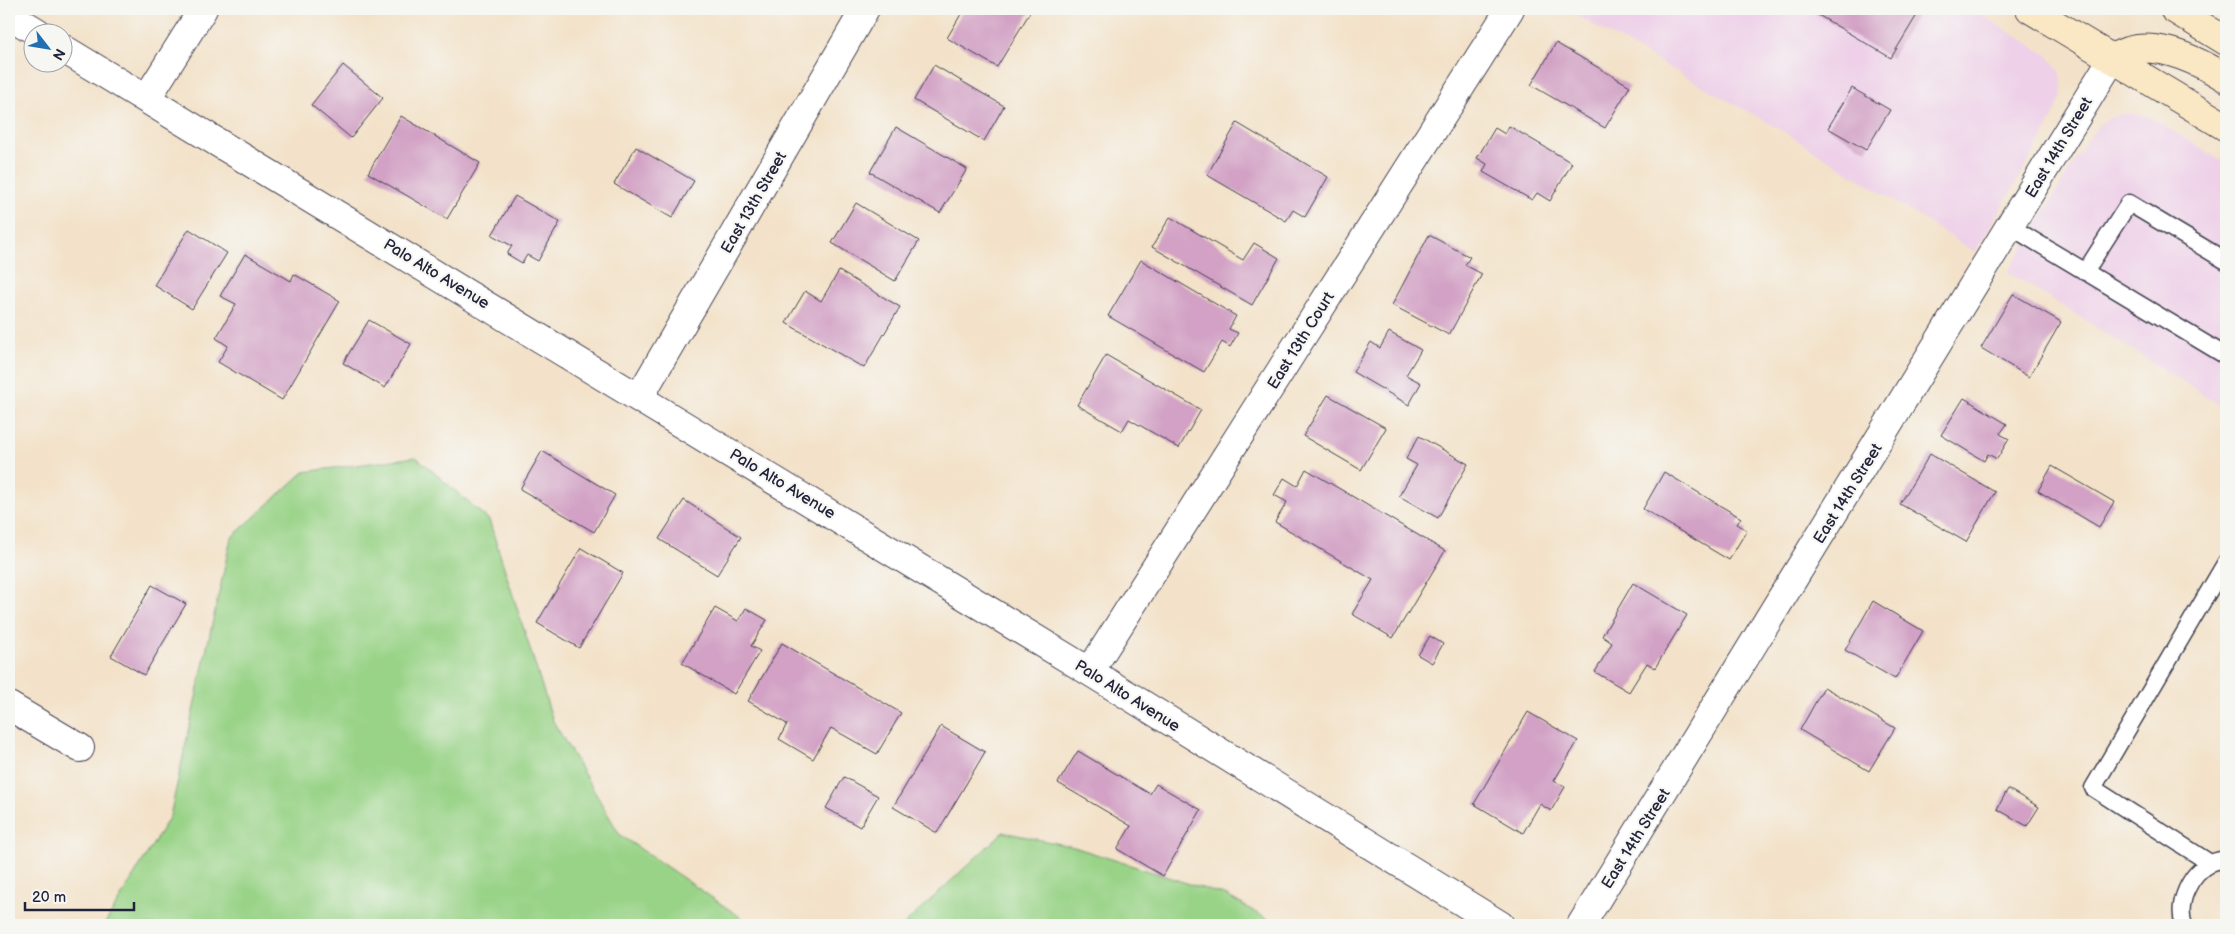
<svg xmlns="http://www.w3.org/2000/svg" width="2235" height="934" font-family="'Balsamiq Sans',sans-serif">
	<rect width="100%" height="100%" fill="#f6f6f2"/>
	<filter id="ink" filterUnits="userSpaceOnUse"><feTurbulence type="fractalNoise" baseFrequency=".02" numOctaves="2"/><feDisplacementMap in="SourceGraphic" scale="10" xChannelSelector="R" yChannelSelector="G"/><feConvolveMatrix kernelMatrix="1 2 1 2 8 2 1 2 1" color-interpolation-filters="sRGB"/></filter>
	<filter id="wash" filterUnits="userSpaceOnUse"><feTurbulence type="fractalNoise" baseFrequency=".0096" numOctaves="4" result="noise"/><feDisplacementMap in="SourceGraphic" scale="20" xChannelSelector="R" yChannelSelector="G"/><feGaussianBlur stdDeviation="1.12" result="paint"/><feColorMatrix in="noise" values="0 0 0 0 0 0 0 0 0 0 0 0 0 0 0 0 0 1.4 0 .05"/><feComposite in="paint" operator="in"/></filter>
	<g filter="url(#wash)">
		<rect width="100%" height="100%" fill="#f3e2c9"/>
		<path fill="#eed0e8" d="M1565 9H1972L2047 55 2059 71 2062 82V96L2047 130 1975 252 1786 133Z
			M2121 114H2140L2155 120 2226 164V409L2008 272 2090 136 2099 125 2109 118Z"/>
		<path fill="#99d387" stroke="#5e7a61" d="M416 457 489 520 553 721 620 835 752 925H104L170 816 231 538 304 472Z
			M1003 832 1074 847 1227 896 1278 925H904Z"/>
		<g id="blocks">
			<path fill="#d2a1c5" d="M964 9H1032L997 67 947 38Z
				M1808 9H1918L1920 10 1891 58Z
				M1556 43 1630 86 1605 128 1531 85Z
				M343 65 383 98 351 138 311 105Z
				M934 65 1004 106 984 141 914 100Z
				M1852 88 1890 110 1866 150 1828 128Z
				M401 116 480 163 447 219 368 173Z
				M1237 123 1328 177 1305 217 1293 210 1286 221 1207 175Z
				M1509 126 1572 163 1550 201 1537 193 1532 200 1483 172 1487 164 1477 158 1495 128 1505 134Z
				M896 127 967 169 940 213 870 172Z
				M636 147 694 181 672 218 614 184Z
				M515 196 560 222 538 261 527 255 522 263 507 254 512 246 492 235Z
				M856 203 919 241 895 281 832 243Z
				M1170 217 1243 260 1254 243 1279 258 1252 305 1152 247Z
				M189 229 227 253 192 309 154 285Z
				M1429 235 1470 257 1465 265 1482 274 1449 335 1392 305Z
				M245 254 291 281 294 274 340 301 282 400 218 362 228 346 216 338 236 304 220 296Z
				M1141 260 1236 316 1229 329 1238 333 1230 347 1222 342 1204 372 1108 316Z
				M839 271 900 307 864 368 786 323 805 291 821 301Z
				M2013 294 2061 322 2029 377 1981 348Z
				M369 320 411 344 385 388 343 363Z
				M1389 332 1421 350 1406 375 1421 383 1409 405 1353 372 1371 342 1380 348Z
				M1106 355 1201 410 1179 448 1129 419 1122 431 1077 405Z
				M1328 395 1386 428 1361 470 1303 436Z
				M1964 398 2007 424 2000 434 2009 439 1997 459 1988 454 1984 461 1941 435Z
				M1419 436 1468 464 1438 518 1399 496 1417 465 1406 459Z
				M542 451 615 495 594 532 520 489Z
				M1930 454 1995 492 1966 542 1900 504Z
				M2052 466 2114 502 2099 527 2038 491Z
				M1306 469 1445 551 1393 638 1352 614 1373 580 1275 522 1287 502 1274 495 1284 478 1297 486Z
				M1664 472 1741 518 1737 524 1747 530 1729 560 1643 509Z
				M684 500 741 537 717 575 659 539Z
				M581 548 623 573 579 648 537 623Z
				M1633 583 1687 615 1655 668 1647 663 1629 692 1595 672 1612 643 1602 636Z
				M152 585 186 604 144 675 111 656Z
				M1873 601 1923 631 1895 679 1845 650Z
				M715 608 738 621 746 608 767 620 751 646 760 651 734 694 682 663Z
				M1430 636 1443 644 1432 663 1418 655Z
				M782 643 901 713 877 754 831 728 813 759 779 739 787 724 748 701Z
				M1824 687 1895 728 1869 771 1800 730Z
				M1528 712 1578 741 1554 781 1565 787 1551 811 1540 804 1523 833 1474 804Z
				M941 726 985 752 937 833 893 807Z
				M1078 751 1150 794 1156 784 1201 810 1163 876 1117 849 1131 826 1058 783Z
				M844 777 878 796 860 827 826 808Z
				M2008 789 2039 807 2027 826 1997 809Z"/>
		</g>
	</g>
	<g filter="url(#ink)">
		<use href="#blocks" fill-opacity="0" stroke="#413f50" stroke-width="1"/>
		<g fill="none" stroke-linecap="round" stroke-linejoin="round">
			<defs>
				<path id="service" d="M2011 227 2226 356
					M2085 272 2129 203 2226 261
					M2210 863 2093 788 2226 562
					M2184 925C2176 903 2190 873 2211 863 2215 861 2221 860 2226 859"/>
				<path id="minor" d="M9 15 37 32
					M62 48C544 337 1023 629 1500 925
					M147 98 203 9
					M640 396 865 9
					M1090 671 1510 9
					M9 706 80 748
					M1581 925 2112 59"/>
				<path id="secondary" d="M2030 9 2226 127
					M2174 9 2226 41
					M2112 59C2146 34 2195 59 2226 78"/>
			</defs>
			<use href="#service" stroke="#413f50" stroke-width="19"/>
			<use href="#minor" stroke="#413f50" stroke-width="30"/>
			<use href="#secondary" stroke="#413f50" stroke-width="30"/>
			<use href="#service" stroke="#fff" stroke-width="16"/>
			<use href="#minor" stroke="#fff" stroke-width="28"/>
			<use href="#secondary" stroke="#fae7c3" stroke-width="28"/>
		</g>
	</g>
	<g text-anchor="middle" stroke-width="4.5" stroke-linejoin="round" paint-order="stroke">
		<g font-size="16" fill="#22223b" stroke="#f6f6f2">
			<text transform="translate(2058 147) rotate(-59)" y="6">East 14th Street</text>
			<text transform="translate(753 202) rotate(-60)" y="6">East 13th Street</text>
			<text transform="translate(437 273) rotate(31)" y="6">Palo Alto Avenue</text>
			<text transform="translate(1300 340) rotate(-58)" y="6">East 13th Court</text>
			<text transform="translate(783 483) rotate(31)" y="6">Palo Alto Avenue</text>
			<text transform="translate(1847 493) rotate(-58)" y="6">East 14th Street</text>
			<text transform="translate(1128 695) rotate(32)" y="6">Palo Alto Avenue</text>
			<text transform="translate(1635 838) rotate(-58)" y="6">East 14th Street</text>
		</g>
	</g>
	<rect width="2235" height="934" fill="none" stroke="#f6f6f2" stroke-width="30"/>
	<g transform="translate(48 48) rotate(121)"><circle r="24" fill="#f6f6f2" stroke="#a1a1a9"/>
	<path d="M0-4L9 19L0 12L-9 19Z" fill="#1f6fb2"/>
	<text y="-8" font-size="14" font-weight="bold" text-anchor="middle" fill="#22223b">N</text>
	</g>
	<path d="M25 902v8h109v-8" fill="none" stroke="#22223b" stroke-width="2.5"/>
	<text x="32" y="902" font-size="15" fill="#22223b" stroke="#f6f6f2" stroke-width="4" paint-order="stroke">20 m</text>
</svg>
